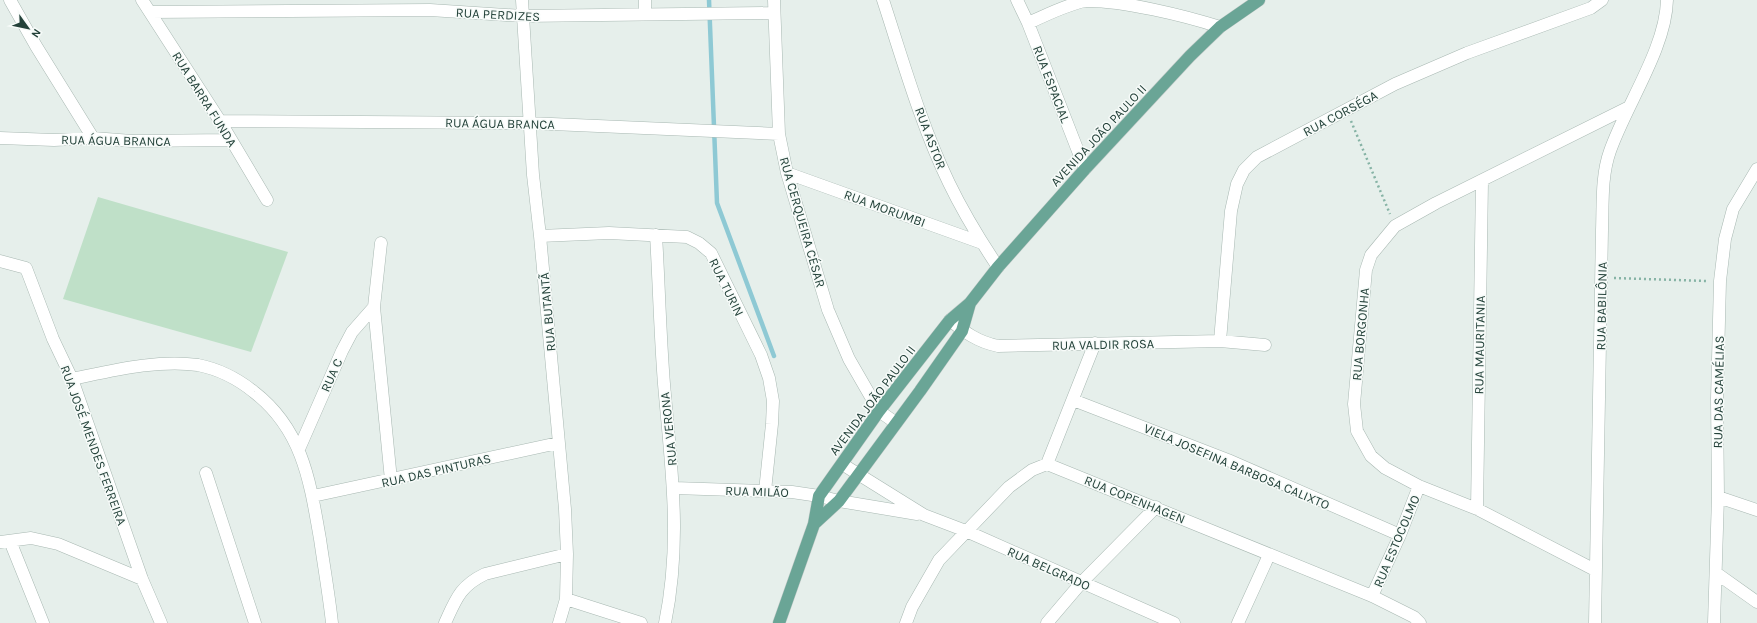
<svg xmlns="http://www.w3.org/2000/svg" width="1757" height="623" font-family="Karla,sans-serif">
	<rect width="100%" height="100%" fill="#e6efeb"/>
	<path fill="#bfe0c8" d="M98 197 288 252 251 352 63 299Z"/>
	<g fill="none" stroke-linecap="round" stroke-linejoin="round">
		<path stroke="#8ec9d4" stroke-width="4.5" d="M709 0 717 203 774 356"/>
		<defs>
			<path id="minor" d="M10 0 36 46 93 138
				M142 0 220 121 267 200
				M522 0 533 175 540 236 565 509 567 554 566 599 559 623
				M645 0V14
				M774 0 779 134 787 173 828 310 849 359 879 411 896 423
				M883 0C903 61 921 125 949 183 963 212 980 240 998 267
				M1017 0 1028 23 1085 169
				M150 12 430 10 523 16 774 13
				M1028 23C1047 15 1065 5 1085 1 1121 0 1186 16 1220 27
				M220 121 529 123 779 134
				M0 138 54 140 93 138 132 141 231 140
				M787 173 982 243
				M656 235C659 284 660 334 664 384 671 466 682 540 665 623
				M540 236 609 233 687 237 699 243 711 253 761 355 769 378 773 401 772 424 765 491
				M381 243 374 307 391 480
				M0 261 26 268 53 339 72 379 142 579 161 623
				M950 320C964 332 978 342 998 346L1220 341 1265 345
				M1220 341 1231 211 1237 184 1244 170 1257 157 1395 84 1467 53 1591 8 1602 0
				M72 379C111 371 158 359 198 365 218 369 238 379 254 392 303 430 310 482 320 539 324 567 329 595 332 623
				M1073 400 1228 460 1400 535
				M299 449 342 351 352 332 374 307
				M842 464 924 515 966 531 1174 623
				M1047 464 1095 343
				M206 473 255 623
				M674 488 792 492 819 496 839 501 917 514
				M313 496 558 443
				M1718 497 1757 510
				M1477 509 1482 181
				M10 541 43 623
				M0 542 31 538 58 544 142 579
				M1595 570 1477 509 1419 486 1385 468 1371 456 1357 431 1354 404 1366 270 1371 255 1395 226 1436 203 1627 108
				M1716 573 1757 602
				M1372 596 1400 535 1419 486
				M566 599 641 623
				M445 623C456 599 460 586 485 574L567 554
				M906 623 912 607 939 560 1009 487 1032 470 1047 464 1372 596 1414 617 1420 623
				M1047 623 1081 583 1156 507
				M1238 623 1269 555
				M1595 623 1602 230C1603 205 1601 176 1610 151 1626 105 1666 48 1667 0
				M1714 623 1718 497 1717 399 1720 281 1725 239 1733 209 1757 169"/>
			<path id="major" d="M814 524 839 501 920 391 962 331 970 303
				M779 623 814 524 819 496 879 411 950 320 970 303 998 267 1085 169 1190 56 1220 27 1259 0"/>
		</defs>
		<use href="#minor" stroke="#a8b8b2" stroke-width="13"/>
		<use href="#major" stroke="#c2cac8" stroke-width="13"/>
		<path stroke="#86b3a5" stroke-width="2.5" stroke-dasharray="2 3" stroke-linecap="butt" d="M1351 121 1390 214
			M1614 278 1707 281"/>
		<use href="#minor" stroke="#fff" stroke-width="12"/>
		<use href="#major" stroke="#6aa596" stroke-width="12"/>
	</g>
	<g text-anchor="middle" stroke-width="3" stroke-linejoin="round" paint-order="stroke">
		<g font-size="13" fill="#24423a" stroke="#f7fbf9">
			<text transform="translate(498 14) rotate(3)" y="5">RUA PERDIZES</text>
			<text transform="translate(1052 84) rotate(69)" y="5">RUA ESPACIAL</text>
			<text transform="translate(205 99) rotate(58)" y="5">RUA BARRA FUNDA</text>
			<text transform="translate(1340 113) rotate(-28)" y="5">RUA CORSÉGA</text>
			<text transform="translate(500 123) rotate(1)" y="5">RUA ÁGUA BRANCA</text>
			<text transform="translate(1098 135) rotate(-47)" y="5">AVENIDA JOÃO PAULO II</text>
			<text transform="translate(931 138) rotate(69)" y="5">RUA ASTOR</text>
			<text transform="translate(116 140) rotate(1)" y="5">RUA ÁGUA BRANCA</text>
			<text transform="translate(885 208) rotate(20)" y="5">RUA MORUMBI</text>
			<text transform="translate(803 222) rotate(74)" y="5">RUA CERQUEIRA CÉSAR</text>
			<text transform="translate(727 287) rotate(64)" y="5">RUA TURIN</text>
			<text transform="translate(1601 306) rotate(-89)" y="5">RUA BABILÔNIA</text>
			<text transform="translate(547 312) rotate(-95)" y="5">RUA BUTANTÃ</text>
			<text transform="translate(1360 334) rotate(-85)" y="5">RUA BORGONHA</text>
			<text transform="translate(1103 344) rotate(-1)" y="5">RUA VALDIR ROSA</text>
			<text transform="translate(1479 345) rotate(-89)" y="5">RUA MAURITANIA</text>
			<text transform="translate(331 375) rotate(-66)" y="5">RUA C</text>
			<text transform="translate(1718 392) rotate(-89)" y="5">RUA DAS CAMÉLIAS</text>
			<text transform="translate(872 400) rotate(-53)" y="5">AVENIDA JOÃO PAULO II</text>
			<text transform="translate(668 429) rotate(-96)" y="5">RUA VERONA</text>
			<text transform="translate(94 445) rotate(70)" y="5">RUA JOSÉ MENDES FERREIRA</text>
			<text transform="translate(1237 466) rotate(23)" y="5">VIELA JOSEFINA BARBOSA CALIXTO</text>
			<text transform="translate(436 470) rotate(-13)" y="5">RUA DAS PINTURAS</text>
			<text transform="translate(757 491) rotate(2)" y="5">RUA MILÃO</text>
			<text transform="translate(1135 499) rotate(22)" y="5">RUA COPENHAGEN</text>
			<text transform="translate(1396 541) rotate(-67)" y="5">RUA ESTOCOLMO</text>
			<text transform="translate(1049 568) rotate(24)" y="5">RUA BELGRADO</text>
		</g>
	</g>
	<g transform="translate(28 28) rotate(123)" stroke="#f7fbf9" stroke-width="3" paint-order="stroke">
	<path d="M0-3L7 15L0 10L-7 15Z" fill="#24423a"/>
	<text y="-6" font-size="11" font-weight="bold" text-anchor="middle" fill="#24423a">N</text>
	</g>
</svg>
